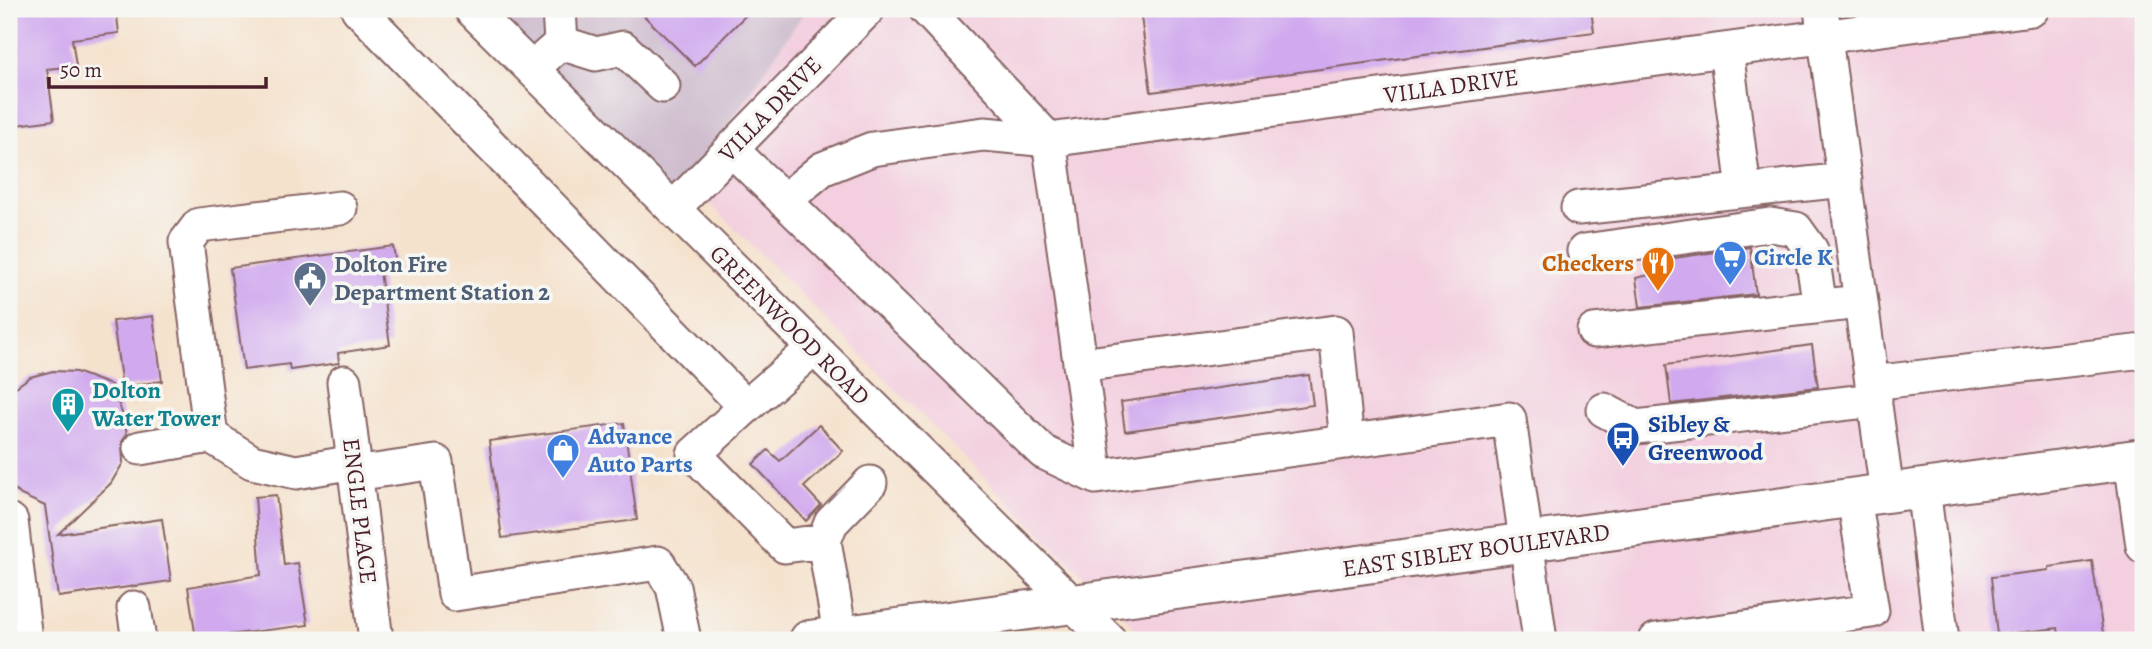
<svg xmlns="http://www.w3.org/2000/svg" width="2152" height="649" font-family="Alegreya,serif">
	<rect width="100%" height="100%" fill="#f6f6f2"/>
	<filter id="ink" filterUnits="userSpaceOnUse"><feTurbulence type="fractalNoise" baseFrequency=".0143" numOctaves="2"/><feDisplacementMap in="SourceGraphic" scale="14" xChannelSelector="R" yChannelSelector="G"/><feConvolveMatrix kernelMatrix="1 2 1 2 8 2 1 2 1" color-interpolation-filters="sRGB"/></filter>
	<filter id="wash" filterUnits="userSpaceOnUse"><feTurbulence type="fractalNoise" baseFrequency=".00686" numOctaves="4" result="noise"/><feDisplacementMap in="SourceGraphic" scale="28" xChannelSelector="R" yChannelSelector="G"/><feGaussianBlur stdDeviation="1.57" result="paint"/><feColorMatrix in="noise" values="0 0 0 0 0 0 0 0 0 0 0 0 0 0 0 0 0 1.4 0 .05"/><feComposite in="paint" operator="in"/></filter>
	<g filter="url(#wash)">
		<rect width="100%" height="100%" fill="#f5e2cd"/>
		<path fill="#f3cfdf" d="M806 9H2143V640H1147L690 184Z"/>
		<path fill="#cfbdce" d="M472 9H806L673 209Z"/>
		<g id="blocks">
			<path fill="#d0a9ee" d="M9 9H116L119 33 72 39 76 66 47 69 54 120 9 126Z
				M637 9H752L695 66Z
				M1140 9H1591L1594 32 1151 92Z
				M393 246 397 270 380 272 390 345 338 353 339 363 290 370 289 364 244 370 230 268Z
				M1750 247 1756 294 1640 307 1636 278 1649 275 1647 262Z
				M153 316 162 381 122 387 113 321Z
				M1812 345 1818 387 1671 404 1666 365Z
				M53 371 76 372 111 385 124 418 127 434 122 442 123 463 111 483 58 534 162 519 171 581 58 597 45 506 21 495 9 484V392L30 377Z
				M1309 375 1313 405 1125 431 1121 402Z
				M624 423 637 520 502 538 489 441Z
				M819 425 843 451 804 487 821 505 806 521 753 464 768 450 780 461Z
				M276 495 284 565 298 563 308 625 196 639 188 587 261 575 255 497Z
				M2092 561 2104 640H2060L2058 628 1997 635 1991 577 2049 570V567Z"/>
		</g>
	</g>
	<g filter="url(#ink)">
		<use href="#blocks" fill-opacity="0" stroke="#866364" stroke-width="2"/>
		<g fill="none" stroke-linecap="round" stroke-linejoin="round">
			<defs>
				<path id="minor" d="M358 9 746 407 814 348
					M471 9 1109 640
					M926 9 1049 140
					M1821 9 1887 493
					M561 43 596 54 623 48 663 86
					M1726 50 1744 190
					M544 58 561 43 559 9
					M1049 140 1096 477 1509 419 1540 640
					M731 149 1043 452 1096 477
					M784 201 822 169 872 149 984 134 1049 140 2032 9
					M340 208 199 225 186 242 211 436 252 462 296 472 354 462
					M1578 208 1845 180
					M673 209 868 9
					M1584 251 1770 225 1796 229 1811 250 1820 306
					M1594 331 1842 304
					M1080 365 1336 332 1347 442
					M344 382 376 640
					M1872 383 2143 351
					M746 407 694 454 785 546 824 541 841 640
					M1604 410 1636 427 1875 400
					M140 448 211 436
					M2131 459 2143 546
					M355 474 436 462 455 594 658 563 673 587 684 640
					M1923 488 1942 640
					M9 522 11 521 25 640
					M824 541 831 523 870 483
					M134 608 139 640
					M1656 640 1872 611 1854 497"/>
				<path id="major" d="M809 640 2143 458"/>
			</defs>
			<use href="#minor" stroke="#866364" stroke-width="37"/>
			<use href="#major" stroke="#866364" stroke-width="42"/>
			<use href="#minor" stroke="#fff" stroke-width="33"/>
			<use href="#major" stroke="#fff" stroke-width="38"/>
		</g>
	</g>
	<defs>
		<symbol id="supermarket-pin" viewBox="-11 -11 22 30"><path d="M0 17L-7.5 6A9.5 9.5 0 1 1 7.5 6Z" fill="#3f7fe0" stroke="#f6f6f2"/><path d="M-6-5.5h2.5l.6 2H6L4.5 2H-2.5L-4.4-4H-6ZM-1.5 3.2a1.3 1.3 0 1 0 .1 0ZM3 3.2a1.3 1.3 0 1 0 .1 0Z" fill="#fff"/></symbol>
		<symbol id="restaurant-pin" viewBox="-11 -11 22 30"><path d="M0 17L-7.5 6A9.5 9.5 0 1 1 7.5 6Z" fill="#e8710a" stroke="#f6f6f2"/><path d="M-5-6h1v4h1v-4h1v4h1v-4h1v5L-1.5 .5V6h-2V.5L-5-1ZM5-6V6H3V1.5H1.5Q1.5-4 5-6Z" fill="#fff"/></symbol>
		<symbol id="civic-pin" viewBox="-11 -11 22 30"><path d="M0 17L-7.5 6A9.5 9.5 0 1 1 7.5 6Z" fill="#5c6f8a" stroke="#f6f6f2"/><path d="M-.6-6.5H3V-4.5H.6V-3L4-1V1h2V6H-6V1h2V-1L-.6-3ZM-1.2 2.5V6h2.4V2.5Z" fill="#fff"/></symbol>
		<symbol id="building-pin" viewBox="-11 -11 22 30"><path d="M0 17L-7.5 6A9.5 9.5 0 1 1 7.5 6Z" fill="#0f9aa8" stroke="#f6f6f2"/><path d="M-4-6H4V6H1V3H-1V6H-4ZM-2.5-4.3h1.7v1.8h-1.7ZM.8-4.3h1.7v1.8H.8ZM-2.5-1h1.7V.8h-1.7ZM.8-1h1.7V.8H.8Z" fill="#fff"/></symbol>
		<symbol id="bus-pin" viewBox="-11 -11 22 30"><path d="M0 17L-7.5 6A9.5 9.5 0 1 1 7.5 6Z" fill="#1a4fb4" stroke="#f6f6f2"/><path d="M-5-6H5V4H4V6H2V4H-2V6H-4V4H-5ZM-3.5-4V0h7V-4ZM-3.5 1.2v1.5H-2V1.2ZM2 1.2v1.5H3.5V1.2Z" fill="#fff"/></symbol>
		<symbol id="shop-pin" viewBox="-11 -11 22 30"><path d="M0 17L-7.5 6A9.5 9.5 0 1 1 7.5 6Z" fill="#3f7fe0" stroke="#f6f6f2"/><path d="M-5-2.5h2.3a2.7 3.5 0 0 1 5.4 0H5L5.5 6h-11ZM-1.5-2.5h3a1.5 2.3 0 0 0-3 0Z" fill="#fff"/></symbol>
	</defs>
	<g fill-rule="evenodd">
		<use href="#supermarket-pin" x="1711" y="238" width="38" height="52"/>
		<use href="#restaurant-pin" x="1639" y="244" width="38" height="52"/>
		<use href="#civic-pin" x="291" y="259" width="38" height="52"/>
		<use href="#building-pin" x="49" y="385" width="38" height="52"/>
		<use href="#bus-pin" x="1604" y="419" width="38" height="52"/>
		<use href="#shop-pin" x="544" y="431" width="38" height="52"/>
	</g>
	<g text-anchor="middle" stroke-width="7" stroke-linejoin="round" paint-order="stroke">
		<g font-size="24" fill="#4a1f2b" stroke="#f6f6f2">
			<text transform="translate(1451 86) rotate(-8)" y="8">VILLA DRIVE</text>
			<text transform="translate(770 109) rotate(-46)" y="8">VILLA DRIVE</text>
			<text transform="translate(790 325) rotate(45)" y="8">GREENWOOD ROAD</text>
			<text transform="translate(360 511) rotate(83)" y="8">ENGLE PLACE</text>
			<text transform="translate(1476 550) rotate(-8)" y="8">EAST SIBLEY BOULEVARD</text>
		</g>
		<g font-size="24" font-weight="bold" fill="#366cbe" stroke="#f6f6f2" text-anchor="start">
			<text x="1754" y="265">Circle K</text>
			<text x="588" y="444">Advance<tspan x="588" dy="28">Auto Parts</tspan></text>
		</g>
		<g font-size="24" font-weight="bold" fill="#c56008" stroke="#f6f6f2" text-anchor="end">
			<text x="1634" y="271">Checkers</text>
		</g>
		<g font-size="24" font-weight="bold" fill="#4e5e75" stroke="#f6f6f2" text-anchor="start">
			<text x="334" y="272">Dolton Fire<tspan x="334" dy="28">Department Station 2</tspan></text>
		</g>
		<g font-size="24" font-weight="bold" fill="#0d838f" stroke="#f6f6f2" text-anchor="start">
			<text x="92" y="398">Dolton<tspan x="92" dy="28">Water Tower</tspan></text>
		</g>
		<g font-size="24" font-weight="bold" fill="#164399" stroke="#f6f6f2" text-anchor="start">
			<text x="1648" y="432">Sibley &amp;<tspan x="1648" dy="28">Greenwood</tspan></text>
		</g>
	</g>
	<rect width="2152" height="649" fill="none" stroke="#f6f6f2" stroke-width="35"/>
	<path d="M49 77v10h217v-10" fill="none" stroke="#4a1f2b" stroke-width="3.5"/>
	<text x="60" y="77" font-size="21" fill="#4a1f2b" stroke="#f6f6f2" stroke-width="5" paint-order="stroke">50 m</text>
</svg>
